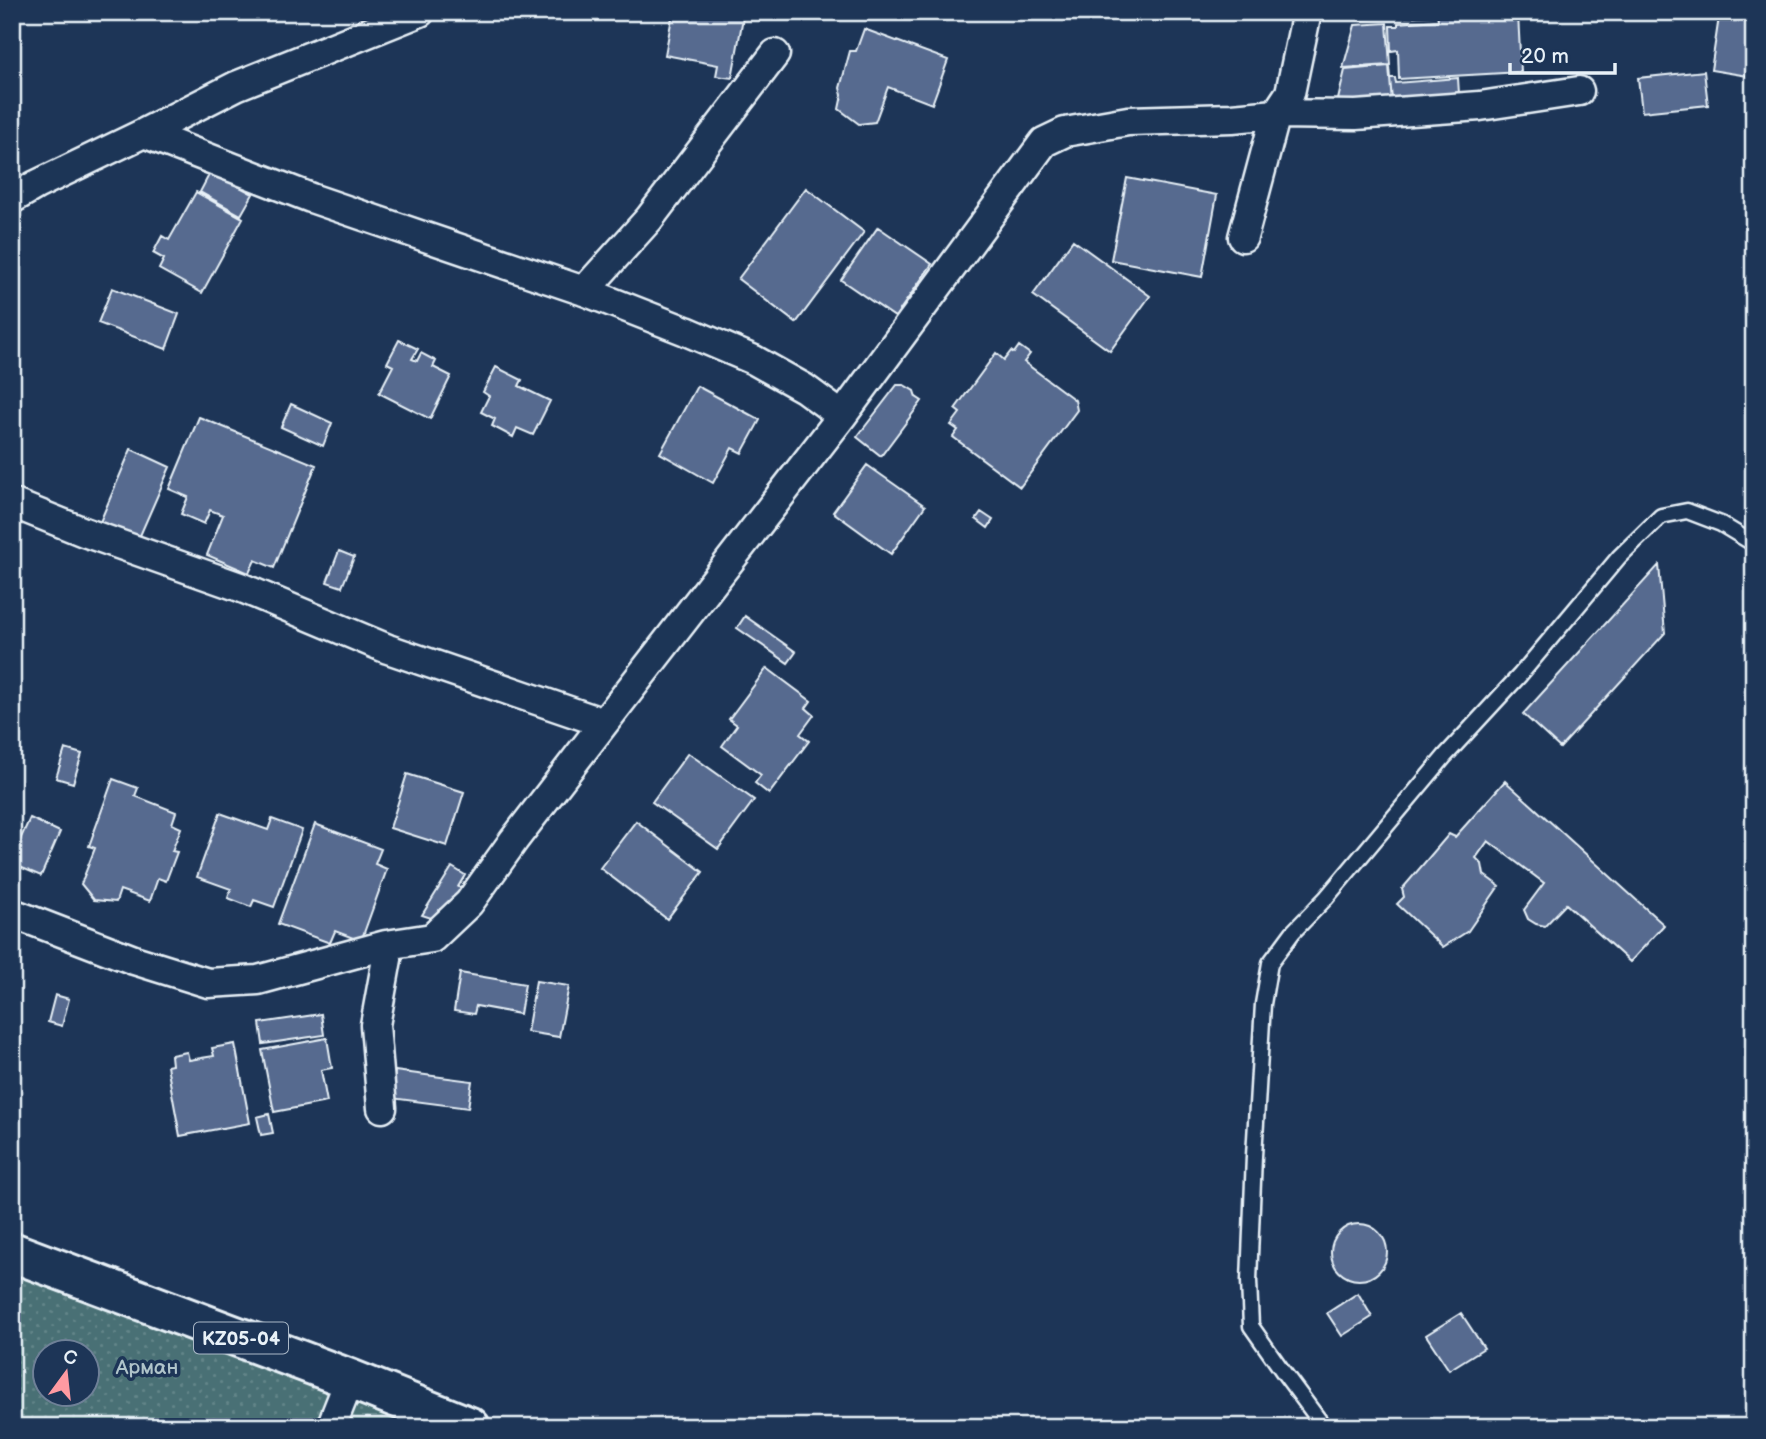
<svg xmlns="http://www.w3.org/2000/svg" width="1766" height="1439" font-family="'Balsamiq Sans',sans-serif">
	<defs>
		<pattern id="green-dots" width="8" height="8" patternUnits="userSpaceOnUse" patternTransform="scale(1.75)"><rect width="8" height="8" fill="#497074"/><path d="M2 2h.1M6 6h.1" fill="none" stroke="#638589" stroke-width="1.8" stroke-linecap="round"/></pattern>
	</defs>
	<rect width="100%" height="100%" fill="#1d3557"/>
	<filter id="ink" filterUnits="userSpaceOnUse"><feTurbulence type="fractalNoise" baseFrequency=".0143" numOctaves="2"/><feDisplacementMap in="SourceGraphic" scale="14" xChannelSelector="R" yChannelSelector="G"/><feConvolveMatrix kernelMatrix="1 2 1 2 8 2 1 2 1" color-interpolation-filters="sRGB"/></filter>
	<g filter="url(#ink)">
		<path fill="url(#green-dots)" stroke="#98b0b6" stroke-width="2" fill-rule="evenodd" d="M12 1252 470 1427H12ZM46 1352H88V1394H46Z"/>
		<path fill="#576b8f" stroke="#e8f1f8" stroke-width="2" d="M673 12H744L732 78 716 76 718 65 665 55Z
			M1360 12H1431L1432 15 1358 20Z
			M1437 12H1515L1518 14 1521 72 1399 79 1398 50 1391 51 1390 26H1398V23L1438 20Z
			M1694 12H1754V77L1711 70 1719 17Z
			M1387 23 1390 65 1343 68 1355 25Z
			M864 29 948 60 932 104 888 87 875 122 859 124 839 109 842 95 840 88 850 51H856Z
			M1389 66 1392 103 1336 108 1345 70Z
			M1704 71 1708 105 1642 112 1638 78Z
			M1390 78H1395L1396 83 1458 78 1459 94 1392 100Z
			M211 171 253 194 241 215 200 192Z
			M1127 178 1217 195 1202 277 1111 260Z
			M806 188 864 232 796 323 738 279Z
			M196 192 243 218 202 293 159 269 164 259 153 253 162 236 169 240Z
			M878 227 932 264 895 317 841 280Z
			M1073 240 1150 296 1110 351 1033 295Z
			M112 288 179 314 166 349 98 323Z
			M399 340 418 349 412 359 417 361 421 353 436 361 433 367 451 376 430 419 379 393 393 366 387 363Z
			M1019 346 1030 354 1024 362 1075 400 1077 410 1020 487 953 437 958 430 951 425 960 413 955 409 996 353 1004 360 1011 351 1014 353Z
			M496 367 522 380 519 386 550 401 533 435 517 428 513 437 492 426 495 419 481 412 489 396 483 392Z
			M897 385H904L914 391 916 397 922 401 881 456 857 437Z
			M697 386 760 420 742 453 732 448 713 483 660 453Z
			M291 404 332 423 323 446 281 427Z
			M199 417 316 465 274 568 255 560 249 573 207 555 223 515 210 510 204 524 181 514 188 497 169 489Z
			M131 449 170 467 139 538 112 534 100 522Z
			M867 465 925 506 891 554 833 512Z
			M981 512 993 520 988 528 976 519Z
			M339 551 354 557 342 587 327 582Z
			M1659 565 1665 633 1560 748 1523 714Z
			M745 616 796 652 788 663 737 628Z
			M767 668 811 701 806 708 814 715 800 734 809 741 769 794 755 783 761 775 722 746 737 725 729 719Z
			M65 749 82 754 73 783 56 778Z
			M688 753 754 800 718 849 652 802Z
			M407 774 464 792 447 846 390 828Z
			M113 779 138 788 135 796 176 812 172 824 181 828 172 851 177 852 166 881 158 878 150 901 120 890 116 902 94 900 81 884 95 848 89 846Z
			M1505 781 1664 925 1630 962 1566 904 1545 926 1536 924 1528 919 1524 910 1544 883 1488 841 1476 858 1482 864 1484 875 1499 886 1468 931 1443 947 1397 904 1404 897 1402 889 1449 834 1455 837Z
			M220 813 268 830 272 819 302 830 274 907 254 900 251 907 228 898 231 889 197 877Z
			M30 818 60 832 41 876 15 865 20 853 18 844Z
			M636 821 703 872 667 919 600 868Z
			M315 824 381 849 375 864 387 869 361 941 335 931 330 943 278 924Z
			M452 867 465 875 458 887 466 888 455 905 431 918 422 915Z
			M460 973 525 984 520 1014 476 1006 474 1014 454 1011Z
			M536 981 569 986 559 1037 527 1032Z
			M55 995 69 999 62 1026 48 1022Z
			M321 1014 324 1035 263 1044 260 1023Z
			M327 1038 332 1068 321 1070 327 1102 274 1112 262 1050Z
			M235 1044 250 1123 180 1136 167 1066 172 1065 171 1055 187 1052 189 1060 214 1056 212 1048Z
			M395 1071 472 1081 468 1108 391 1098Z
			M269 1114 273 1133 261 1135 257 1117Z
			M1331 1252a28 28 0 1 1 56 0a28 28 0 1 1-56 0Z
			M1358 1293 1372 1317 1342 1336 1327 1313Z
			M1461 1313 1484 1348 1449 1370 1426 1335Z"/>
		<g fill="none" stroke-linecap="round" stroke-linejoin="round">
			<defs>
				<path id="lane" d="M1324 1427 1284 1373 1251 1326 1249 1281 1254 1156 1263 1004 1270 963 1293 932 1326 898 1445 756 1520 675 1619 557 1661 516 1687 511 1721 524 1754 544"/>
				<path id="street" d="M144 133 311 198 584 291 686 331 754 360 804 388 842 416
					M12 199 36 185 144 133 236 86 420 12
					M1243 237 1276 114 1356 115 1480 106 1579 91
					M584 291 649 219 775 54
					M12 503 84 532 240 587 388 649 604 723
					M12 913 134 960 208 983 258 980 386 945 432 938 469 903 514 840 604 723 842 416 1044 142 1065 132 1128 121 1232 118 1276 114 1290 93 1307 12
					M382 1108 375 1025 387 959 386 945
					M331 1427 350 1379"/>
				<path id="primary" d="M12 1252 350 1379 470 1427"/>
			</defs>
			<use href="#lane" stroke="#e8f1f8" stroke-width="19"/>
			<use href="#street" stroke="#e8f1f8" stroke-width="33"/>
			<use href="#primary" stroke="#e8f1f8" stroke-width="44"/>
			<use href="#lane" stroke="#1d3557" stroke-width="14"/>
			<use href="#street" stroke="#1d3557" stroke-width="28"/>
			<use href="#primary" stroke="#1d3557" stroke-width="38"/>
		</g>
	</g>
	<g text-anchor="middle" stroke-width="7" stroke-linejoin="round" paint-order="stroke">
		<rect fill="#1d3557" stroke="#abb9c8" stroke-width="2" x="194" y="1322.5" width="94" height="31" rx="5"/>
		<g font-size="19" font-weight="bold" fill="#e8f1f8">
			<text x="241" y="1345">KZ05-04</text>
		</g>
		<g font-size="21" fill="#b0c4ca" stroke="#1d3557">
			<text x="147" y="1374">Арман</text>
		</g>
	</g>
	<rect width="1766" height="1439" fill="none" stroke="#1d3557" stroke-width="42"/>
	<rect x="21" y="21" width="1724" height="1397" fill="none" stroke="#e8f1f8" stroke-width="2.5" filter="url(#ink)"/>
	<g transform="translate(66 1373) rotate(15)"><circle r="33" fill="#1d3557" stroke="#6e8097" stroke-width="2"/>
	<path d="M0-5L12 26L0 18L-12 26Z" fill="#ff9aa2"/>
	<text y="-10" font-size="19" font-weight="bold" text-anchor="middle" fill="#e8f1f8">С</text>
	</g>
	<path d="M1510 63v10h105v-10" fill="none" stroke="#e8f1f8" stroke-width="3.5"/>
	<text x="1521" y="63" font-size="21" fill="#e8f1f8" stroke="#1d3557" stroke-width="5" paint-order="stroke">20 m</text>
</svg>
